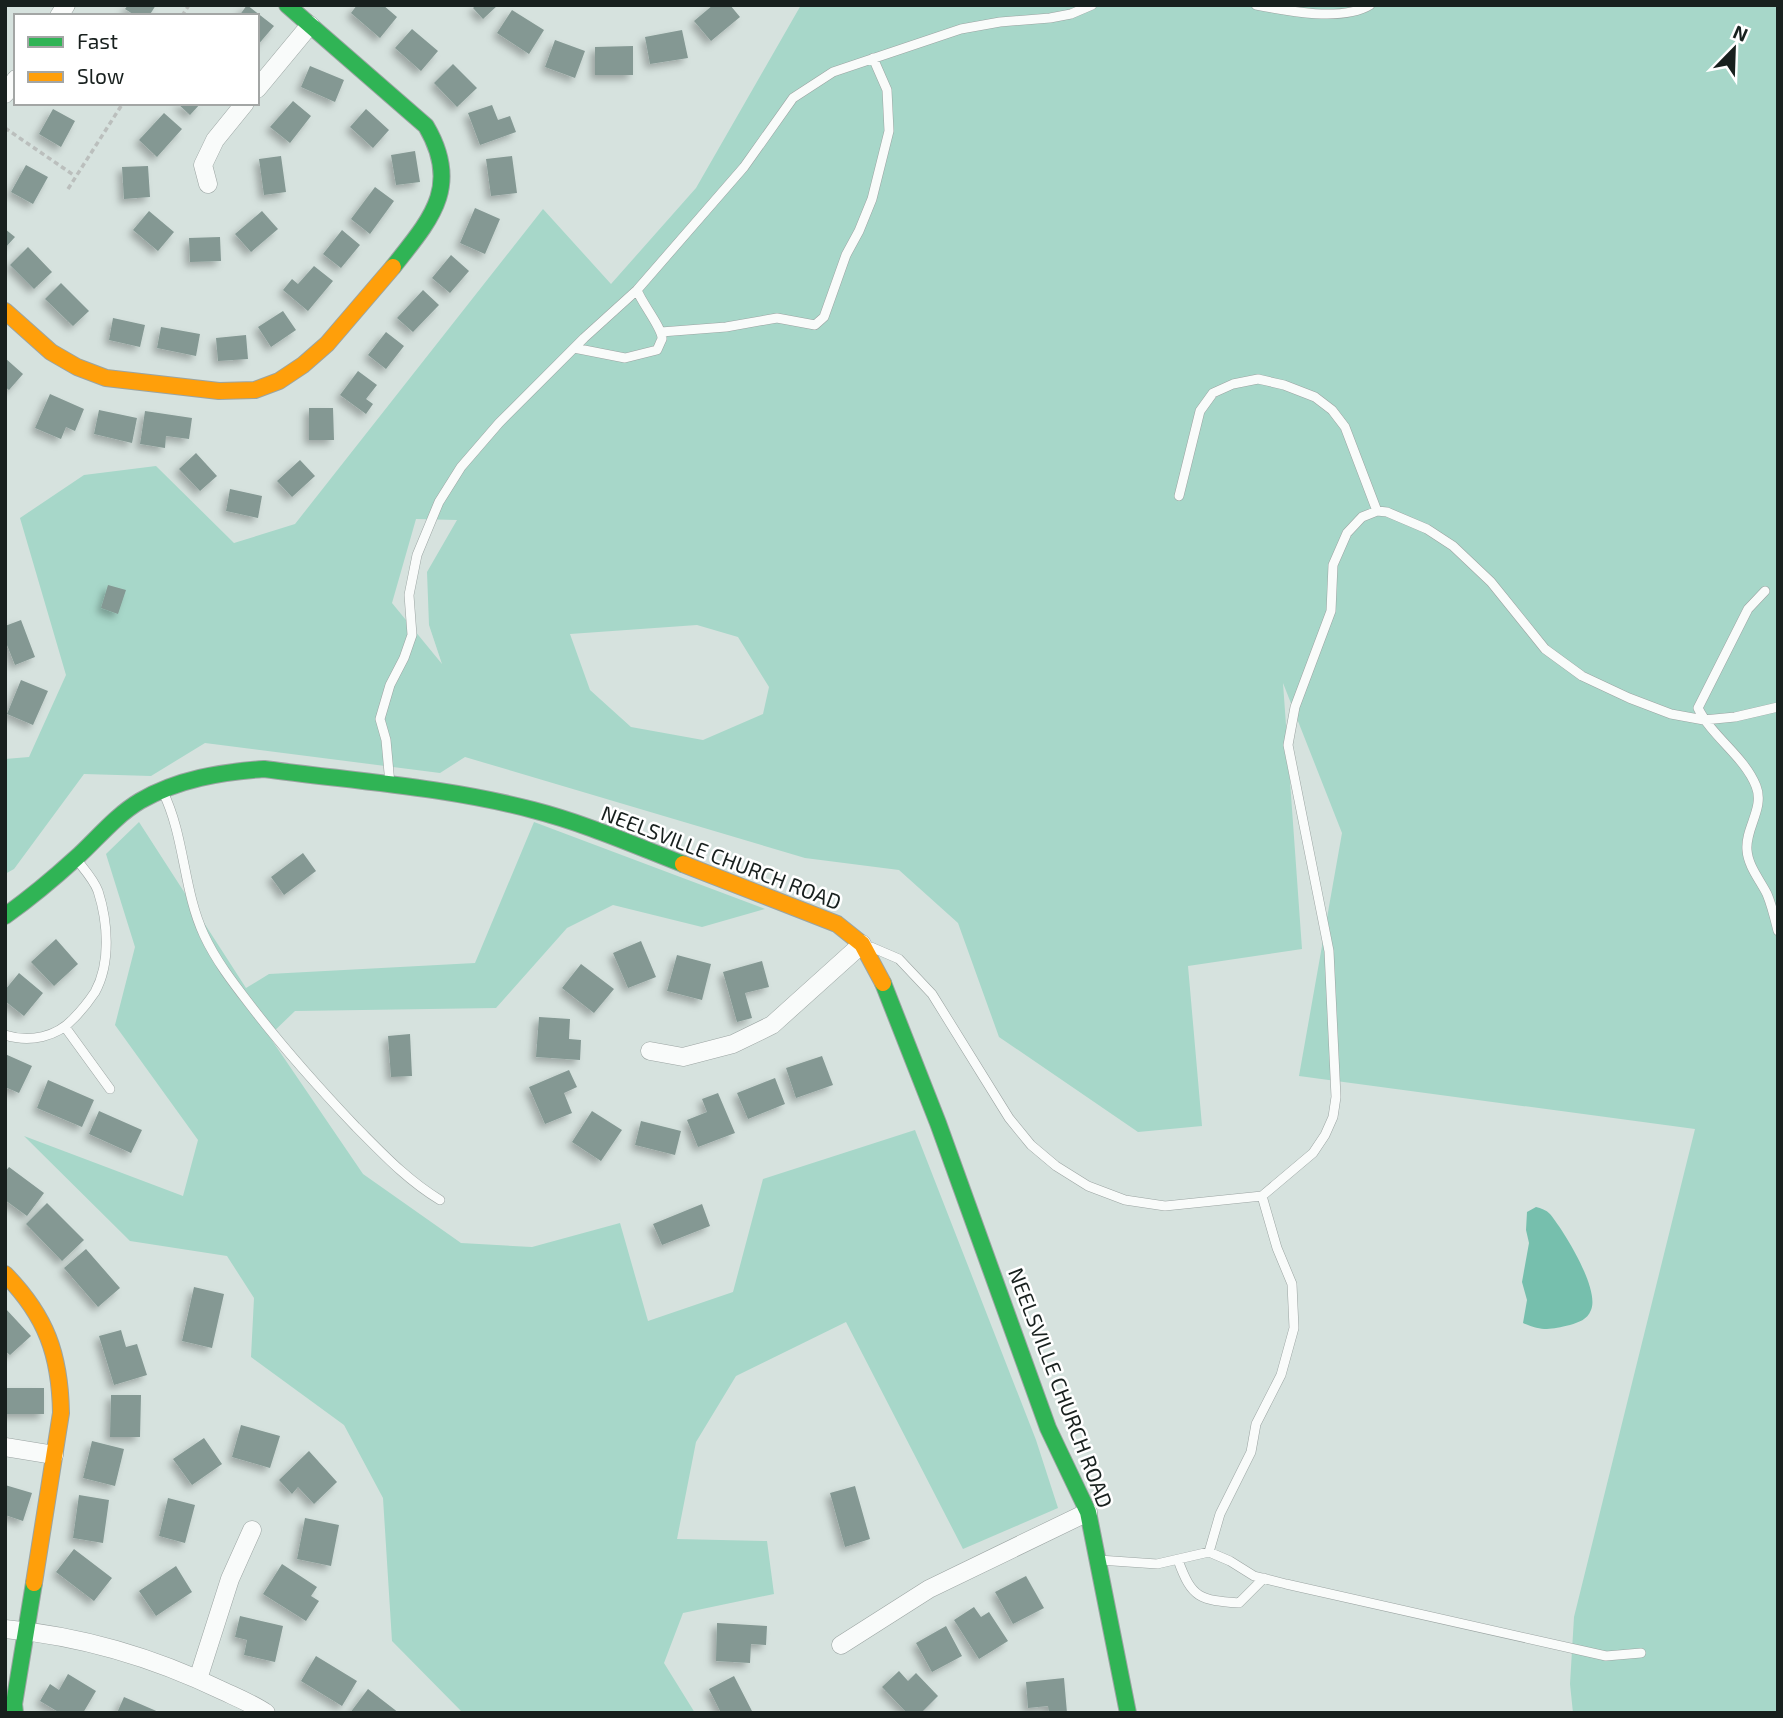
<svg xmlns="http://www.w3.org/2000/svg" width="1783" height="1718" font-family="'Exo 2',sans-serif">
	<defs>
		<filter id="shadow"><feDropShadow dx="-4.5" dy="4.5" stdDeviation="3.5" flood-color="#0004"/></filter>
	</defs>
	<rect width="100%" height="100%" fill="#d6e2de"/>
	<path fill="#a7d7c9" fill-rule="evenodd" d="M801 5H1778V1713H1573L1570 1684 1574 1617 1695 1129 1299 1076 1342 833 1283 683 1302 949 1188 966 1202 1126 1138 1132 999 1037 958 923 899 870 805 858 465 757 440 773 205 743 151 776 84 774 14 869 5 874V759L29 757 66 675 20 518 84 475 156 466 234 543 295 524 543 209 611 284 696 188ZM416 519 457 520 427 572 429 625 442 664 392 603ZM697 625 738 637 769 687 763 714 703 740 631 727 590 690 570 634Z
		M139 822 246 988 269 974 475 963 534 822 765 909 702 927 613 905 567 928 496 1008 295 1011 269 1036 363 1174 461 1243 532 1247 620 1223 648 1321 733 1292 763 1179 915 1130 1036 1440 1058 1508 963 1549 846 1322 736 1376 696 1442 677 1539 767 1541 774 1594 683 1613 664 1663 695 1713H463L392 1641 383 1498 344 1425 251 1357 254 1298 227 1256 130 1241 24 1136 183 1196 198 1140 115 1025 135 947 106 854Z"/>
	<path fill="#76bfad" d="M1536 1207C1541 1208 1546 1210 1550 1214 1564 1231 1600 1289 1591 1310 1587 1320 1579 1322 1570 1325 1550 1330 1542 1331 1523 1323L1527 1300 1522 1282 1529 1243 1526 1230 1527 1212Z"/>
	<path fill="#849893" filter="url(#shadow)" d="M128 5H156L149 16H136L125 9Z
		M247 5 274 26 257 46V16H239Z
		M357 5H383L397 17 380 38 351 13Z
		M476 5H498L483 19 473 8Z
		M713 5H730L740 17 711 41 694 21Z
		M512 10 544 30 529 54 497 33Z
		M412 29 438 51 421 71 395 48Z
		M682 30 688 58 650 64 645 37Z
		M555 40 585 51 575 78 545 67Z
		M633 46V75H595V47Z
		M453 64 477 88 457 107 434 83Z
		M310 66 344 80 335 102 301 87Z
		M293 101 311 116 290 143 270 127Z
		M177 103H201L190 115Z
		M492 105 498 120 510 116 516 132 480 145 468 113Z
		M53 109 75 121 61 147 39 134Z
		M366 109 389 130 373 148 350 127Z
		M164 113 182 129 157 157 139 140Z
		M415 151 420 182 396 185 391 155Z
		M281 156 286 192 264 195 259 159Z
		M512 156 517 193 491 196 486 159Z
		M26 165 48 177 33 204 11 192Z
		M148 166 150 197 124 199 122 167Z
		M375 187 394 201 370 234 351 219Z
		M475 208 500 219 485 254 460 243Z
		M149 211 174 232 158 251 133 230Z
		M262 211 278 229 251 252 235 234Z
		M5 229 15 237 5 248Z
		M342 230 360 245 341 268 323 254Z
		M220 237 221 261 190 262 189 238Z
		M28 247 52 272 34 289 10 265Z
		M451 255 469 271 450 293 432 278Z
		M314 266 333 281 308 311 283 290 292 279 298 284Z
		M61 283 89 311 73 326 45 299Z
		M423 290 439 305 413 332 397 318Z
		M283 311 296 330 271 347 258 327Z
		M113 318 145 325 140 347 109 340Z
		M161 327 200 334 196 356 157 348Z
		M386 332 404 346 386 369 368 355Z
		M246 335 248 359 218 361 216 338Z
		M5 358 23 374 9 390 5 387Z
		M358 371 377 385 366 399 373 404 366 414 340 395Z
		M50 394 84 409 75 431 66 427 61 439 35 428Z
		M309 408H333L334 440H309Z
		M99 410 137 418 132 443 94 434Z
		M145 411 192 418 189 439 166 436 165 448 140 444Z
		M196 453 217 476 200 491 179 469Z
		M300 460 315 476 292 497 277 481Z
		M230 489 262 496 258 518 226 511Z
		M108 585 126 590 118 614 101 608Z
		M21 620 35 657 15 665 5 640V626Z
		M21 680 48 691 33 725 7 714Z
		M303 853 316 871 284 895 271 877Z
		M56 939 78 964 54 986 31 962Z
		M641 941 656 977 628 988 613 953Z
		M677 955 711 964 702 1000 667 991Z
		M762 961 769 987 745 993 752 1018 737 1022 723 972Z
		M581 964 614 989 594 1013 562 988Z
		M19 973 43 993 24 1016 5 1001V990Z
		M539 1017 570 1019 569 1039 581 1040 580 1060 536 1057Z
		M410 1034 412 1076 391 1077 388 1036Z
		M5 1054 32 1066 19 1093 5 1087Z
		M822 1056 833 1085 796 1098 786 1068Z
		M569 1070 577 1087 564 1093 572 1113 545 1124 529 1087Z
		M775 1078 785 1104 748 1119 737 1093Z
		M48 1080 94 1100 82 1127 37 1108Z
		M718 1093 735 1133 698 1147 687 1120 707 1112 702 1099Z
		M99 1111 142 1130 131 1153 89 1134Z
		M592 1111 622 1130 601 1161 572 1142Z
		M641 1121 681 1131 675 1155 635 1145Z
		M9 1167 44 1193 27 1216 5 1200V1172Z
		M47 1203 84 1240 62 1261 26 1224Z
		M702 1204 710 1226 662 1245 653 1224Z
		M86 1249 120 1288 98 1307 64 1268Z
		M194 1287 224 1294 212 1348 182 1341Z
		M5 1308 31 1336 10 1355 5 1351Z
		M121 1330 126 1347 137 1344 147 1375 114 1385 99 1336Z
		M5 1388H44V1414H5Z
		M111 1395H141L140 1437H110Z
		M241 1425 280 1436 270 1468 232 1457Z
		M204 1438 222 1464 192 1485 173 1459Z
		M92 1441 124 1449 115 1486 83 1478Z
		M309 1451 337 1482 314 1504 298 1487 292 1494 279 1480Z
		M5 1485 32 1493 23 1521 5 1515Z
		M855 1486 870 1539 845 1547 830 1493Z
		M79 1495 109 1500 103 1543 73 1538Z
		M168 1498 195 1505 185 1543 159 1536Z
		M305 1518 339 1525 331 1566 297 1559Z
		M74 1549 112 1578 94 1601 56 1572Z
		M282 1564 317 1587 311 1596 319 1601 306 1621 263 1594Z
		M176 1566 192 1592 156 1616 139 1591Z
		M1026 1576 1044 1608 1013 1624 995 1592Z
		M974 1607 981 1617 989 1612 1008 1641 979 1659 954 1620Z
		M240 1616 283 1626 275 1662 244 1655 247 1640 235 1637Z
		M717 1623 767 1626 766 1645 751 1644 750 1663 716 1661Z
		M946 1626 962 1656 932 1672 916 1643Z
		M316 1656 357 1681 342 1706 301 1681Z
		M899 1671 908 1681 916 1673 938 1696 921 1713H907L882 1687Z
		M68 1674 96 1691 83 1713H60L40 1701 50 1684 59 1690Z
		M734 1676 753 1713H721L709 1689Z
		M1064 1678 1067 1713H1049L1048 1706 1028 1708 1026 1682Z
		M368 1689 399 1713H350Z
		M124 1697 161 1713H117Z"/>
	<g fill="none" stroke-linecap="round" stroke-linejoin="round">
		<defs>
			<path id="lane" d="M1256 5C1287 11 1342 22 1370 5
				M661 332 726 327 777 318 815 325 824 317 846 255 859 231 872 199 889 131 887 90 873 58
				M574 348 625 358 657 350C658 348 661 341 662 339 663 329 641 302 637 290
				M1179 496 1200 411 1213 393 1233 384 1258 379 1284 385 1315 397 1332 410 1345 427 1377 511
				M1765 591 1748 609 1698 708C1712 737 1744 756 1756 786 1765 808 1745 828 1747 850 1748 866 1760 880 1767 894 1772 906 1775 919 1778 931
				M390 784 386 740 380 719 390 685 404 658 412 635 409 595 417 555 439 502 461 467 499 423 584 338 637 290 744 167 793 98 833 72 961 29 1000 22 1050 18 1071 14 1092 5
				M163 792C185 837 183 890 204 935 216 961 234 984 251 1006 284 1049 319 1088 356 1127 383 1154 407 1180 440 1200
				M871 947 899 959 932 994 1009 1118 1031 1145 1056 1166 1088 1186 1125 1200 1165 1206 1262 1196 1313 1153 1325 1135 1333 1117 1336 1097 1329 951 1288 745 1295 707 1331 611 1333 565 1347 533 1362 517 1377 511 1387 512 1427 529 1453 546 1491 582 1545 649 1582 676 1629 698 1671 714 1704 720 1735 717 1778 707
				M65 1027 110 1089
				M5 1035C30 1043 57 1037 74 1018 82 1010 89 1001 95 992 111 963 108 922 98 891 94 880 84 869 77 860
				M1209 1552 1220 1514 1251 1452 1256 1424 1281 1375 1294 1328 1292 1284 1277 1248 1262 1196
				M1099 1560 1157 1564 1209 1552 1230 1561 1254 1576 1286 1584 1606 1656 1641 1653
				M1178 1560C1192 1599 1200 1600 1239 1603L1264 1578"/>
			<path id="street" d="M59 16 66 5
				M257 89 310 25
				M5 94 16 79
				M208 184 203 165 215 140 245 103
				M650 1051 683 1057 733 1044 772 1025 862 944
				M5 1447 54 1455
				M5 1629C80 1636 155 1658 223 1691 238 1698 253 1704 266 1713
				M841 1645 929 1589 1088 1512
				M198 1679 230 1579 252 1530"/>
			<path id="fast" d="M287 5 426 126C462 187 430 220 393 267
				M5 916C30 898 53 879 76 858 97 839 115 816 140 801 178 779 221 772 264 769 353 781 446 787 533 810 584 823 634 845 683 864
				M883 983 938 1123 1048 1428 1088 1512 1128 1713
				M15 1713 14 1704 34 1583"/>
			<path id="slow" d="M5 311 51 352 77 367 106 378 219 391 255 390 279 381 303 365 327 344 393 267
				M683 864 837 924 862 944 883 983
				M5 1274C46 1316 60 1354 61 1413L34 1583"/>
		</defs>
		<use href="#lane" stroke="#9ba4a2" stroke-width="10"/>
		<use href="#street" stroke="#9ba4a2" stroke-width="19"/>
		<use href="#fast" stroke="#9ba4a2" stroke-width="18"/>
		<use href="#slow" stroke="#9ba4a2" stroke-width="18"/>
		<path stroke="#bbbfbd" stroke-width="3.5" stroke-dasharray="5 3.5" stroke-linecap="butt" d="M182 16 189 5
			M5 128 75 176
			M68 189 123 103"/>
		<use href="#lane" stroke="#f9fbfa" stroke-width="9"/>
		<use href="#street" stroke="#f9fbfa" stroke-width="18"/>
		<use href="#fast" stroke="#30b455" stroke-width="16"/>
		<use href="#slow" stroke="#ff9f0a" stroke-width="16"/>
	</g>
	<g text-anchor="middle" stroke-width="5" stroke-linejoin="round" paint-order="stroke">
		<g font-size="21" fill="#18201e" stroke="#fff">
			<text transform="translate(721 858) rotate(21)" y="7">NEELSVILLE CHURCH ROAD</text>
			<text transform="translate(1060 1388) rotate(69)" y="7">NEELSVILLE CHURCH ROAD</text>
		</g>
	</g>
	<rect width="1783" height="1718" fill="none" stroke="#18201e" stroke-width="14"/>
	<rect x="14" y="14" width="245" height="91" fill="#ffffff" stroke="#a3a6a5" stroke-width="2"/>
	<rect x="28" y="37" width="35" height="10" fill="#30b455" stroke="#a3a6a5" stroke-width="2"/>
	<text x="77" y="49" font-size="21" fill="#18201e">Fast</text>
	<rect x="28" y="72" width="35" height="10" fill="#ff9f0a" stroke="#a3a6a5" stroke-width="2"/>
	<text x="77" y="84" font-size="21" fill="#18201e">Slow</text>
	<g transform="translate(1734 49) rotate(23)" stroke="#ffffff" stroke-width="5" paint-order="stroke">
	<path d="M0-5L12 26L0 18L-12 26Z" fill="#18201e"/>
	<text y="-10" font-size="19" font-weight="bold" text-anchor="middle" fill="#18201e">N</text>
	</g>
</svg>
